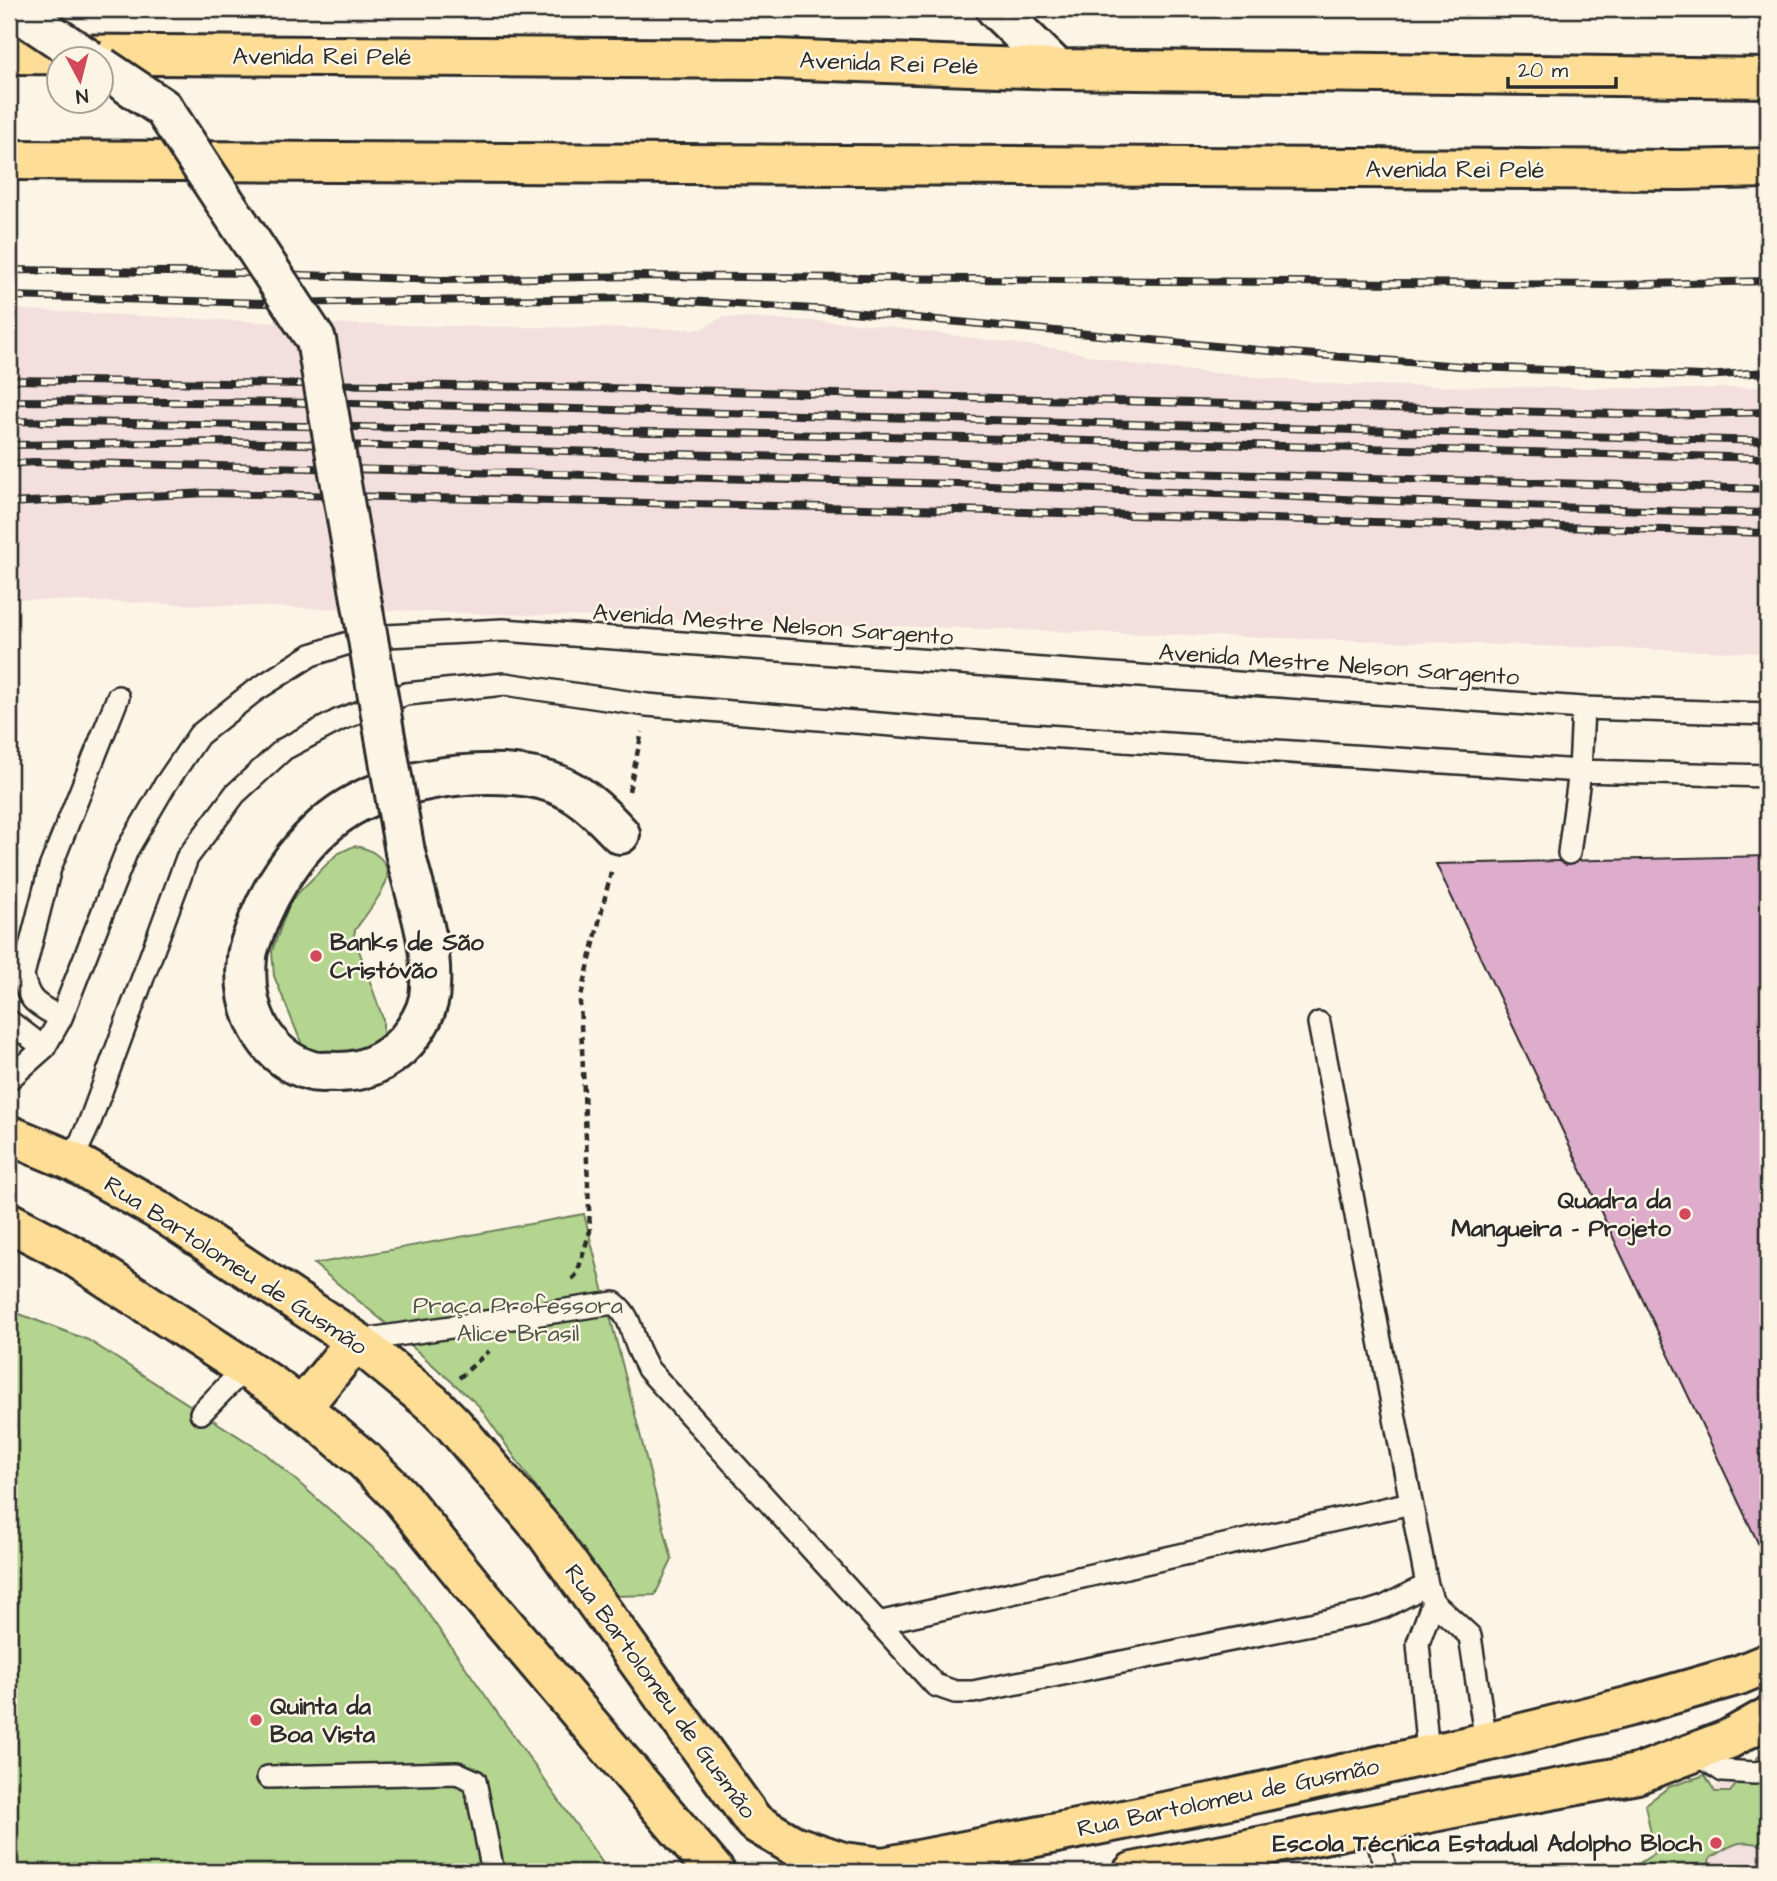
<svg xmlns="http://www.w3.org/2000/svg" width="1777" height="1881" font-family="'Architects Daughter',sans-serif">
	<rect width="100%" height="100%" fill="#fcf5e5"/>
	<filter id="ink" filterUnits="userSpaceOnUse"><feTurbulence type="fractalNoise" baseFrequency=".0143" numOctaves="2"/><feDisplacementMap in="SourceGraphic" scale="14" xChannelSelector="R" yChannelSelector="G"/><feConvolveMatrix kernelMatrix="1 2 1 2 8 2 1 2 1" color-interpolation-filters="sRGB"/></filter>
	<g filter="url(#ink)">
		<path fill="#f3dfde" d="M9 309 279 323 452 326 701 329 723 317 859 323 1065 350 1140 366 1346 385 1685 389 1768 387V653L9 599Z
			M1768 1760V1872H1668L1659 1815Z"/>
		<path fill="#b3d58f" stroke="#6f805d" stroke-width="2" d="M354 846C371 848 393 861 386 882 381 897 364 917 355 930L354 936 383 1019V1034L377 1045 328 1060 303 1047 274 976 272 951 291 900 337 854Z
			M584 1214 672 1560 655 1595 612 1596 478 1405 383 1321 314 1264Z
			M9 1310 88 1340 266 1454 396 1568 609 1872H9Z
			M1768 1752V1847C1740 1838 1734 1843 1710 1858L1707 1872H1626L1655 1853 1645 1805 1669 1787 1705 1775 1715 1792H1730L1758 1757Z"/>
		<path fill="#deadcc" stroke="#2b2b2b" stroke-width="2" d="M1768 856V1564L1436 864Z"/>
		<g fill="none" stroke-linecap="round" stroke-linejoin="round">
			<defs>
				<path id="lane" d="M1569 853 1580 771 1583 708
					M61 1018C38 1005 28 1003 23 975L50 868 118 697
					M9 1021 44 1048
					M1319 1023 1427 1585 1433 1602 1470 1636 1486 1742
					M9 1079 44 1048 61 1018 127 850 165 785 199 735 253 692 311 655 367 637 503 630 1583 708 1768 714
					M72 1161 89 1124 187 858 235 794 284 749 339 720 406 694 505 684 647 705 941 729 1580 771 1768 776
					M356 1341 614 1303C629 1315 630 1326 636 1343 639 1352 644 1360 648 1369L935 1685 955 1692H973L1365 1613 1384 1607 1427 1585
					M201 1413 245 1368
					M878 1623 1411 1503
					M1695 1752 1723 1771 1755 1773 1768 1771
					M1428 1755 1418 1643 1433 1602
					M268 1777 457 1773 475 1781 493 1872
					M1374 1824 1386 1872"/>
				<path id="street" d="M996 9 1057 69
					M405 852C415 895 433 942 430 987 430 1003 423 1018 414 1031 397 1056 370 1072 339 1072 330 1071 320 1073 312 1071 262 1057 242 1007 247 958 247 950 251 941 254 933 271 883 309 828 357 803 408 776 509 762 563 787 586 798 603 816 620 834"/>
				<path id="primary" d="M9 54 774 59 1057 69 1768 78
					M9 160 1682 170 1768 168
					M9 1135 72 1161 160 1211 356 1341 432 1403 454 1425 545 1532 754 1822 793 1845 843 1862 883 1867 1230 1799 1486 1742 1631 1706 1739 1675 1768 1663
					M9 1222 72 1255 273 1386 319 1422 365 1461 400 1496 479 1594 715 1872
					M301 1408 356 1341
					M1133 1872 1458 1807 1637 1774 1729 1739 1768 1717"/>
			</defs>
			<use href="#lane" stroke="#2b2b2b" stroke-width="26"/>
			<use href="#street" stroke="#2b2b2b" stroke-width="44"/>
			<use href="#primary" stroke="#2b2b2b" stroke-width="44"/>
			<path stroke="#2b2b2b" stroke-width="4.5" stroke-dasharray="7 5" stroke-linecap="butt" d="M629 791 642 732
				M572 1279 577 1274 590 1231 580 1001 612 868
				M459 1378 489 1351"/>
			<use href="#lane" stroke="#fcf5e5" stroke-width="21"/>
			<use href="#street" stroke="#fcf5e5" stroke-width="38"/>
			<use href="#primary" stroke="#fedd96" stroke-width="38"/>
			<defs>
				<path id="rail" d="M9 270 248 273 440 280 637 276 1609 285 1768 281
					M9 296 266 303 639 298 830 310 1291 353 1474 367 1703 376 1768 372
					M9 380 602 388 1659 415 1768 412
					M9 401 353 403 1768 441
					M9 421 884 436 1768 458
					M9 445 230 442 940 461 1185 473 1768 489
					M9 464 33 462C341 469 649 474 957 484 1228 493 1498 508 1768 513
					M9 503 208 493 955 510 1768 533"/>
			</defs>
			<use href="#rail" stroke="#2b2b2b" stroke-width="8"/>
			<use href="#rail" stroke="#fcf5e5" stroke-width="5" stroke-dasharray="16" stroke-linecap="butt"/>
			<defs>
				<path id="street-bridge" d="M14 9 90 60
					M102 67 163 108 316 340 405 852"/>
			</defs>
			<use href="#street-bridge" stroke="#2b2b2b" stroke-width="44" stroke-linecap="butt"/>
			<use href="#street-bridge" stroke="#fcf5e5" stroke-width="38"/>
		</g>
	</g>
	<g fill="#d1495b" stroke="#fcf5e5" stroke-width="2.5">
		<circle cx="316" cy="956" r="7"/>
		<circle cx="1685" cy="1214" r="7"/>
		<circle cx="256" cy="1720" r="7"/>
		<circle cx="1716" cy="1843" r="7"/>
	</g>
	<g text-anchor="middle" stroke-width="5" stroke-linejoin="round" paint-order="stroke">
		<g font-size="24" fill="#2b2b2b" stroke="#fcf5e5">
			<text x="322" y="64">Avenida Rei Pelé</text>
			<text transform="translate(889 63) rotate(2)" y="8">Avenida Rei Pelé</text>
			<text x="1455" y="177">Avenida Rei Pelé</text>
			<text transform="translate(773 624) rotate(4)" y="8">Avenida Mestre Nelson Sargento</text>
			<text transform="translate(1339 664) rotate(4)" y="8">Avenida Mestre Nelson Sargento</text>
			<text transform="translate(236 1265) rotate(33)" y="8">Rua Bartolomeu de Gusmão</text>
			<text transform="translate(661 1691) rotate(54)" y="8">Rua Bartolomeu de Gusmão</text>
			<text transform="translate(1228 1797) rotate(-12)" y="8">Rua Bartolomeu de Gusmão</text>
		</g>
		<g font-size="24" font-weight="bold" fill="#2b2b2b" stroke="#fcf5e5" text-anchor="start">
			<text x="330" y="950">Banks de São<tspan x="330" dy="28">Cristóvão</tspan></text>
			<text x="1671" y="1208" text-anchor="end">Quadra da<tspan x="1671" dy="28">Mangueira - Projeto</tspan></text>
			<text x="270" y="1714">Quinta da<tspan x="270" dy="28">Boa Vista</tspan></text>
			<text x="1702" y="1851" text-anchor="end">Escola Técnica Estadual Adolpho Bloch</text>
		</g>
		<g font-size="24" fill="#4d5644" stroke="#fcf5e5">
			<text x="518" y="1313">Praça Professora<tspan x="518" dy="28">Alice Brasil</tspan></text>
		</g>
	</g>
	<rect width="1777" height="1881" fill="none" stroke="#fcf5e5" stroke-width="35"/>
	<rect x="18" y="18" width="1742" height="1846" fill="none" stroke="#2b2b2b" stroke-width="2.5" filter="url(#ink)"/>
	<g transform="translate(80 80) rotate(173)"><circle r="33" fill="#fcf5e5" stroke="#a8a49b" stroke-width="2"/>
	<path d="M0-5L12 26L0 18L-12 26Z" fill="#d1495b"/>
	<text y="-10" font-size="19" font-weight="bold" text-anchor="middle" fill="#2b2b2b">N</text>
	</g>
	<path d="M1508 77v10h108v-10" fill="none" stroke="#2b2b2b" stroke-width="3.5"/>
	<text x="1518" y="77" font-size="21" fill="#2b2b2b" stroke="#fcf5e5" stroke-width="5" paint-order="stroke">20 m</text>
</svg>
